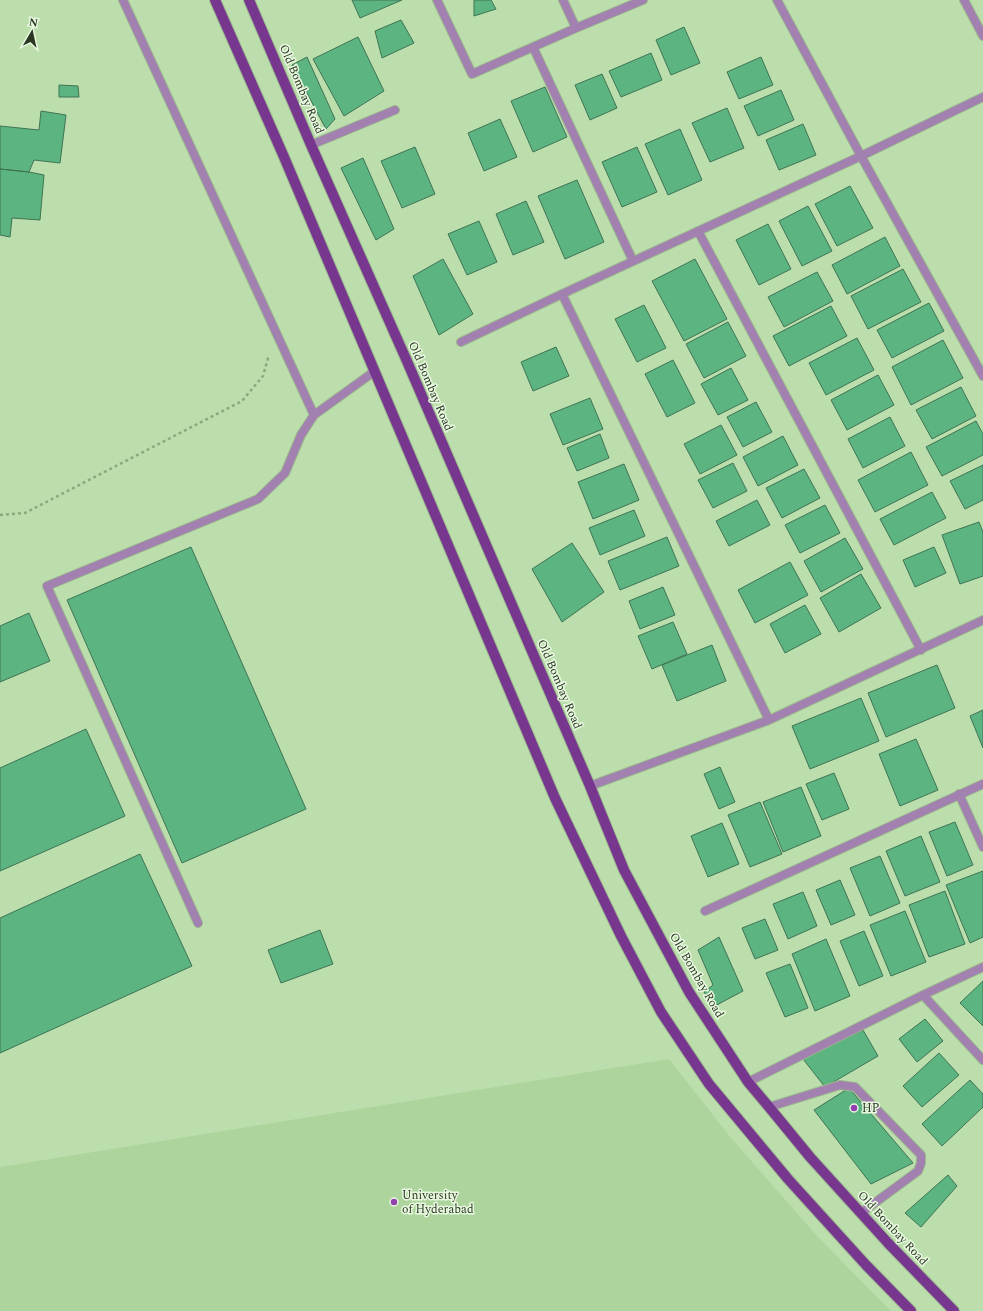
<svg xmlns="http://www.w3.org/2000/svg" width="983" height="1311" font-family="Spectral,serif">
	<rect width="100%" height="100%" fill="#bcdeac"/>
	<path fill="#add49d" d="M669 1059 731 1138 818 1237 891 1311H0V1167Z"/>
	<path fill="#5cb480" stroke="#3f7454" d="M352 0H402L360 18Z
		M474 0H491L496 9 474 16Z
		M401 20 414 43 382 58 375 31Z
		M684 27 700 63 671 75 656 40Z
		M358 37 384 91 344 116 313 59Z
		M651 53 662 80 621 97 609 71Z
		M307 57 335 119 326 129 292 65Z
		M761 57 773 85 739 99 727 72Z
		M602 74 617 108 590 120 575 85Z
		M59 85 78 86 79 97H59Z
		M545 87 567 137 533 152 511 101Z
		M781 90 794 120 758 136 744 106Z
		M727 108 744 148 710 162 692 123Z
		M41 111 66 115 60 163 34 160 29 172 0 169V126L39 130Z
		M500 119 517 157 484 171 468 133Z
		M803 124 816 155 779 170 766 140Z
		M680 129 702 180 668 195 645 144Z
		M415 147 435 194 402 208 381 161Z
		M637 147 657 192 622 207 602 162Z
		M363 158 394 229 376 240 341 168Z
		M0 169 29 172 44 175 40 220 12 218 10 237 0 235Z
		M577 180 604 242 565 259 538 196Z
		M850 186 873 228 837 246 815 204Z
		M526 201 544 242 513 255 496 214Z
		M808 206 832 251 802 266 779 221Z
		M479 221 497 262 467 275 448 234Z
		M768 224 791 269 759 285 736 240Z
		M885 237 900 266 847 294 832 265Z
		M443 259 473 314 439 335 413 276Z
		M695 259 727 319 684 341 652 281Z
		M903 269 921 302 868 329 851 296Z
		M817 272 833 301 784 327 768 297Z
		M929 303 944 331 892 358 877 330Z
		M644 305 666 348 637 362 615 319Z
		M831 306 847 336 789 366 773 336Z
		M728 322 746 356 704 378 686 344Z
		M857 338 874 370 826 395 809 363Z
		M943 340 963 378 911 405 892 367Z
		M556 347 569 376 533 391 521 362Z
		M673 360 695 403 667 417 645 374Z
		M731 368 748 400 718 415 701 384Z
		M878 375 894 405 847 430 831 400Z
		M961 387 976 416 932 439 916 410Z
		M590 398 603 429 563 445 550 414Z
		M756 402 772 432 743 447 727 417Z
		M890 417 905 446 863 468 848 439Z
		M976 421 983 434V455L942 476 926 447Z
		M721 425 737 455 700 474 684 444Z
		M600 434 609 458 577 471 567 448Z
		M783 436 798 465 758 486 743 457Z
		M911 452 928 485 875 512 858 480Z
		M733 463 747 491 713 508 698 480Z
		M624 464 639 500 593 519 578 482Z
		M983 465V500L965 509 950 481Z
		M804 469 820 498 782 518 766 488Z
		M932 492 946 518 894 545 880 519Z
		M757 500 770 525 729 546 716 521Z
		M825 505 840 533 800 553 785 525Z
		M634 510 645 536 600 555 589 528Z
		M979 522 983 532V576L960 584 942 535Z
		M667 537 679 566 620 590 608 561Z
		M845 538 863 569 821 592 804 561Z
		M572 543 604 592 562 622 532 569Z
		M191 547 306 809 182 863 67 600Z
		M934 547 946 573 915 587 903 560Z
		M790 562 808 595 755 623 738 590Z
		M861 574 881 608 839 632 820 598Z
		M663 587 675 615 640 629 629 601Z
		M805 605 821 634 785 653 770 624Z
		M29 613 50 661 0 682V626Z
		M673 622 687 654 652 669 638 636Z
		M712 645 726 681 677 701 662 665Z
		M937 665 955 708 886 737 868 693Z
		M861 698 879 741 810 769 792 726Z
		M983 710V748L970 716Z
		M86 729 125 816 0 871V768Z
		M916 739 938 790 900 806 879 754Z
		M720 767 735 802 719 809 704 774Z
		M834 773 849 809 822 820 806 784Z
		M801 787 821 836 783 852 763 802Z
		M760 802 782 854 750 867 728 815Z
		M955 822 973 865 947 876 929 832Z
		M722 823 739 864 708 877 691 836Z
		M921 836 940 882 905 896 886 851Z
		M140 854 192 966 0 1053V918Z
		M880 856 900 903 870 916 850 868Z
		M983 871V937L970 943 946 885Z
		M840 880 855 915 831 925 816 890Z
		M945 891 965 944 929 957 909 905Z
		M803 892 817 926 788 939 773 904Z
		M905 911 926 962 891 976 870 925Z
		M765 919 778 950 755 959 742 928Z
		M320 930 333 964 281 983 268 950Z
		M864 931 883 976 859 986 840 941Z
		M719 937 743 991 713 1007 704 992 713 985 698 950Z
		M826 939 850 996 815 1011 792 954Z
		M790 964 808 1008 785 1017 766 973Z
		M983 981V1026L960 1003Z
		M925 1019 943 1041 917 1062 899 1039Z
		M863 1030 878 1056 825 1087 803 1059Z
		M939 1053 959 1075 922 1107 903 1086Z
		M970 1080 983 1094V1107L942 1146 922 1124Z
		M849 1088 913 1163 871 1184 814 1110Z
		M948 1175 957 1186 921 1227 905 1213Z"/>
	<g fill="none" stroke-linecap="round" stroke-linejoin="round">
		<defs>
			<path id="service" d="M123 0 314 415
				M198 923 47 586 258 499 285 473 301 435 314 415 375 371
				M769 1107 840 1085 855 1087 921 1155V1163L918 1171 861 1213"/>
			<path id="minor" d="M437 0 472 74 576 28 643 0
				M563 0 576 28
				M777 0 861 156 983 376
				M964 0 983 36
				M533 47 633 261
				M311 145 395 110
				M698 231 921 650
				M562 294 769 720
				M461 342 562 294 861 156 983 97
				M590 786 769 720 983 620
				M959 794 983 847
				M705 911 983 784
				M923 995 983 1060
				M748 1082 923 995 983 967"/>
			<path id="primary" d="M215 0 284 157 555 798 621 936 661 1012 709 1084 788 1179 866 1265 911 1311
				M249 0 311 145 406 359 590 786 624 870 689 992 748 1082 769 1107 810 1157 888 1243 954 1311"/>
		</defs>
		<use href="#service" stroke="#9cb98e" stroke-width="10"/>
		<use href="#minor" stroke="#9cb98e" stroke-width="10"/>
		<use href="#primary" stroke="#9cb98e" stroke-width="12"/>
		<path stroke="#8da880" stroke-width="2.5" stroke-dasharray="3 3" stroke-linecap="butt" d="M0 515 25 513 242 401 263 376 269 355"/>
		<use href="#service" stroke="#a281b0" stroke-width="8"/>
		<use href="#minor" stroke="#a281b0" stroke-width="8"/>
		<use href="#primary" stroke="#78378f" stroke-width="10"/>
	</g>
	<g fill="#9341b0" stroke="#e8f9e0" stroke-width="1.5">
		<circle cx="854" cy="1108" r="4"/>
		<circle cx="394" cy="1202" r="4"/>
	</g>
	<g text-anchor="middle" stroke-width="3" stroke-linejoin="round" paint-order="stroke">
		<g font-size="12" fill="#2a3723" stroke="#e8f9e0">
			<text transform="translate(302 89) rotate(67)" y="4">Old Bombay Road</text>
			<text transform="translate(431 386) rotate(67)" y="4">Old Bombay Road</text>
			<text transform="translate(560 684) rotate(67)" y="4">Old Bombay Road</text>
			<text transform="translate(697 975) rotate(60)" y="4">Old Bombay Road</text>
			<text transform="translate(893 1228) rotate(47)" y="4">Old Bombay Road</text>
		</g>
		<g font-size="12" fill="#2a3723" stroke="#e8f9e0" text-anchor="start">
			<text x="862" y="1112">HP</text>
			<text x="402" y="1199">University<tspan x="402" dy="14">of Hyderabad</tspan></text>
		</g>
	</g>
	<g transform="translate(32 32) rotate(9)" stroke="#e8f9e0" stroke-width="3" paint-order="stroke">
	<path d="M0-3L7 15L0 10L-7 15Z" fill="#2a3723"/>
	<text y="-6" font-size="11" font-weight="bold" text-anchor="middle" fill="#2a3723">N</text>
	</g>
</svg>
